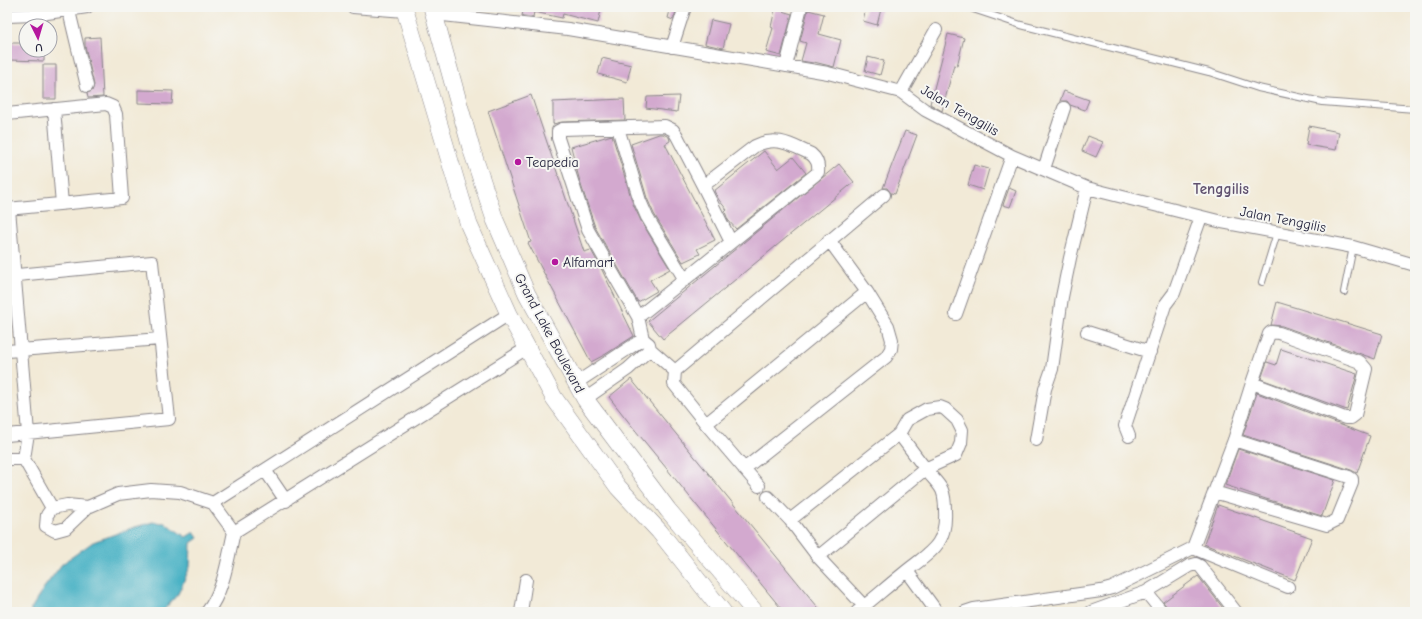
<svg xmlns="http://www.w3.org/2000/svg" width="1422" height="619" font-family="'Comic Neue',sans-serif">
	<rect width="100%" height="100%" fill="#f6f6f2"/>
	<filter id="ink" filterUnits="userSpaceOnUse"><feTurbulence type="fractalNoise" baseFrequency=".025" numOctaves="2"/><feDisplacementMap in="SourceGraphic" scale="8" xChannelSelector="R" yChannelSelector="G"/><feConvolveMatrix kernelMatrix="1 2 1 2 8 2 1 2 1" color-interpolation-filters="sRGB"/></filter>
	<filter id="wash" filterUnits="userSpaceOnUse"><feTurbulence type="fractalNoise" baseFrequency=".012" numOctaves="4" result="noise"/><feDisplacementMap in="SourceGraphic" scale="16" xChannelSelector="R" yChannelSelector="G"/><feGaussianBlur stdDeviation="0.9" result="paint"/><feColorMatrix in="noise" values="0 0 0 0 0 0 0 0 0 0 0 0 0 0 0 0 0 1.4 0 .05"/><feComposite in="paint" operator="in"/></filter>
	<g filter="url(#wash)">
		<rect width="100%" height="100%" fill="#f2ead7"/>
		<path fill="#46b1c4" stroke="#346a80" d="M153 522 165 523 186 537 194 532 198 538 191 543 190 567 178 594 162 612H31V609L43 589 62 564 93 542 132 528Z"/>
		<g id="blocks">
			<path fill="#d3a9cf" d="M524 7H591L601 10 598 23 563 14 562 18 534 12 533 17 523 16H522Z
				M671 7 677 9 673 20 668 18Z
				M866 7 881 9 877 25 863 21Z
				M775 9 792 14 781 56 766 52 773 28 771 27Z
				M808 10 824 14 819 34 841 40 834 67 814 62 813 63 801 61 806 43 800 41Z
				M711 20 729 24 723 48 705 44Z
				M948 34 964 38 957 66 954 65 942 111 930 104Z
				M100 37 103 97 88 98 87 93 92 91 94 85 85 46V38Z
				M8 43H26V50H44V61L8 60Z
				M868 57 884 61 880 75 865 71Z
				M602 58 631 65 627 82 598 74Z
				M43 65H56V99H43Z
				M138 90 173 91 172 104 138 103Z
				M1064 91 1089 100 1085 110 1070 105 1067 101H1060Z
				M531 95 584 252 591 250 602 270 634 336 606 354 591 362 528 243 531 242 488 111Z
				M679 96 677 112 646 108 647 97Z
				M624 99 625 120 562 122 553 124V102Z
				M1309 126 1339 132 1336 150 1306 145Z
				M905 131 917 135 895 194 891 193 887 188H883Z
				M659 134H663L669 137 670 141 665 144 715 240 697 249 700 254 683 262 654 214 647 198 631 144Z
				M612 135 633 204 641 221 670 269 650 280 657 291 638 302 595 227 580 182 571 147Z
				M1088 136 1103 142 1096 157 1082 151Z
				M764 151 778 169 793 157 806 173 736 229 728 220 725 212 727 210 719 200 714 191Z
				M839 164 854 182 663 339 648 321Z
				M974 165 989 169 983 190 968 185Z
				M1009 188 1016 191 1010 207 1003 205Z
				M1277 302 1382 334 1375 359 1282 326 1271 325Z
				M1281 349 1357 374 1347 410 1261 379 1267 362 1276 365Z
				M631 379 812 600 822 612H784L631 425 609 397Z
				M1257 393 1370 436 1357 473 1351 470 1243 435Z
				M1238 449 1335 480 1322 516 1266 499 1225 485Z
				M1218 505 1312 538 1295 580 1204 544Z
				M1198 576 1213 595 1226 612H1169L1168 608 1163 602Z"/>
		</g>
	</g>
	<g filter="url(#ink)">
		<use href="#blocks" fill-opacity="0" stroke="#8a8689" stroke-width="1"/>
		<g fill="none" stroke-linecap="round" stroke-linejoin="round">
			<defs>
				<path id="lane" d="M971 7 973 9 1021 25 1209 72 1258 88 1322 102 1415 109
					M1262 282 1277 233
					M1344 292 1353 247"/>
				<path id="street" d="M68 7 87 86
					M353 7 405 11
					M434 14 568 29 828 73 901 92 925 110 1012 156 1087 188 1222 222 1353 247 1415 265
					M7 16 34 15 87 7
					M672 47 685 7
					M786 66 801 7
					M901 92 936 30
					M54 109 62 204
					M7 114 106 104 113 107 116 114 122 198 7 209
					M618 128 640 201 647 217 685 280
					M1044 169 1064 108
					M9 209 28 433 24 459 52 508
					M7 276 152 262 169 419 7 435
					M956 314 1012 156
					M638 317 588 230 558 138V131L562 129 665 126 673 130 677 136 703 186
					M1087 332 1150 352
					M7 351 160 339
					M675 371 650 349 649 344 643 339 638 317C697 270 756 222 815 175L818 172C819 164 817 159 811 154 791 145 777 135 755 146L703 186 731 242
					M576 383 643 339
					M585 399 628 369 650 349
					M706 424 867 292
					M1129 436 1125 426 1127 420 1165 305 1174 293 1201 217
					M1036 440 1045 389 1052 369 1062 297 1070 258 1087 188
					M7 459H24
					M744 469 886 357 891 349 892 340 888 326 867 292 829 240
					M265 470 286 501
					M759 486 706 424 674 384 675 371 884 195
					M1214 492 1327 525 1337 520 1352 483V479L1349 477 1234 440
					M768 497 790 520 818 557 864 606
					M213 503 509 314
					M88 507 67 505 52 508 47 515 46 526 55 531 66 528 88 507 118 494 151 490 180 492 213 503 234 532C228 558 224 591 207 612
					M790 520 899 434
					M234 532 527 348
					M1193 548 1288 587
					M818 557 925 469 956 455 961 443 962 430 957 420 945 409 940 407 927 409 907 420 899 434C908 445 916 457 925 468 930 476 938 482 942 490 945 497 945 504 945 511 947 547 928 553 904 573 888 586 873 599 857 612
					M907 571 937 612
					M1146 592 1162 612
					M521 612 526 580
					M965 612 974 609 1101 591 1112 588 1193 548 1234 440 1252 383 1269 334 1271 332 1279 333 1360 362 1366 369 1355 415 1351 418H1345L1252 383
					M1091 612 1146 592 1189 566 1196 564 1200 566 1236 612"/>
				<path id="secondary" d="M404 7 469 225 509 314 554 398 618 487 659 531 723 612
					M432 7 471 148 495 220 527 294 585 399 668 510 755 612"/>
			</defs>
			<use href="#lane" stroke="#8a8689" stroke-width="8"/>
			<use href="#street" stroke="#8a8689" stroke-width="14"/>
			<use href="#secondary" stroke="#8a8689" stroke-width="18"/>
			<use href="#lane" stroke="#fff" stroke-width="6"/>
			<use href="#street" stroke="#fff" stroke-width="12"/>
			<use href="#secondary" stroke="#fff" stroke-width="17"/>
		</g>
	</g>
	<g fill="#b5179e" stroke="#f6f6f2" stroke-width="1.5">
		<circle cx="518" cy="162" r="4"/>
		<circle cx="555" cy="262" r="4"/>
	</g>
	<g text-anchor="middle" stroke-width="4" stroke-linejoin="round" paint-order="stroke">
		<g font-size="14" fill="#22223b" stroke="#f6f6f2">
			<text transform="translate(960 110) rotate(30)" y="5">Jalan Tenggilis</text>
			<text transform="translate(1283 219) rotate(11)" y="5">Jalan Tenggilis</text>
			<text transform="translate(550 333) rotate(62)" y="5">Grand Lake Boulevard</text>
		</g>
		<g font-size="14" fill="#22223b" stroke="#f6f6f2" text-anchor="start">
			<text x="526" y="167">Teapedia</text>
			<text x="563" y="267">Alfamart</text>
		</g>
		<g font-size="15" font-weight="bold" fill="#60516f" stroke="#f6f6f2">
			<text x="1221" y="194">Tenggilis</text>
		</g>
	</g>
	<rect width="1422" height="619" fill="none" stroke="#f6f6f2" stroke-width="24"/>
	<g transform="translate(38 38) rotate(175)"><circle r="19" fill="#f6f6f2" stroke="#a1a1a9"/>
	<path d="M0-3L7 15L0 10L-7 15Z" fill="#b5179e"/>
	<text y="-6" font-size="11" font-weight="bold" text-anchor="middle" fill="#22223b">U</text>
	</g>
</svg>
